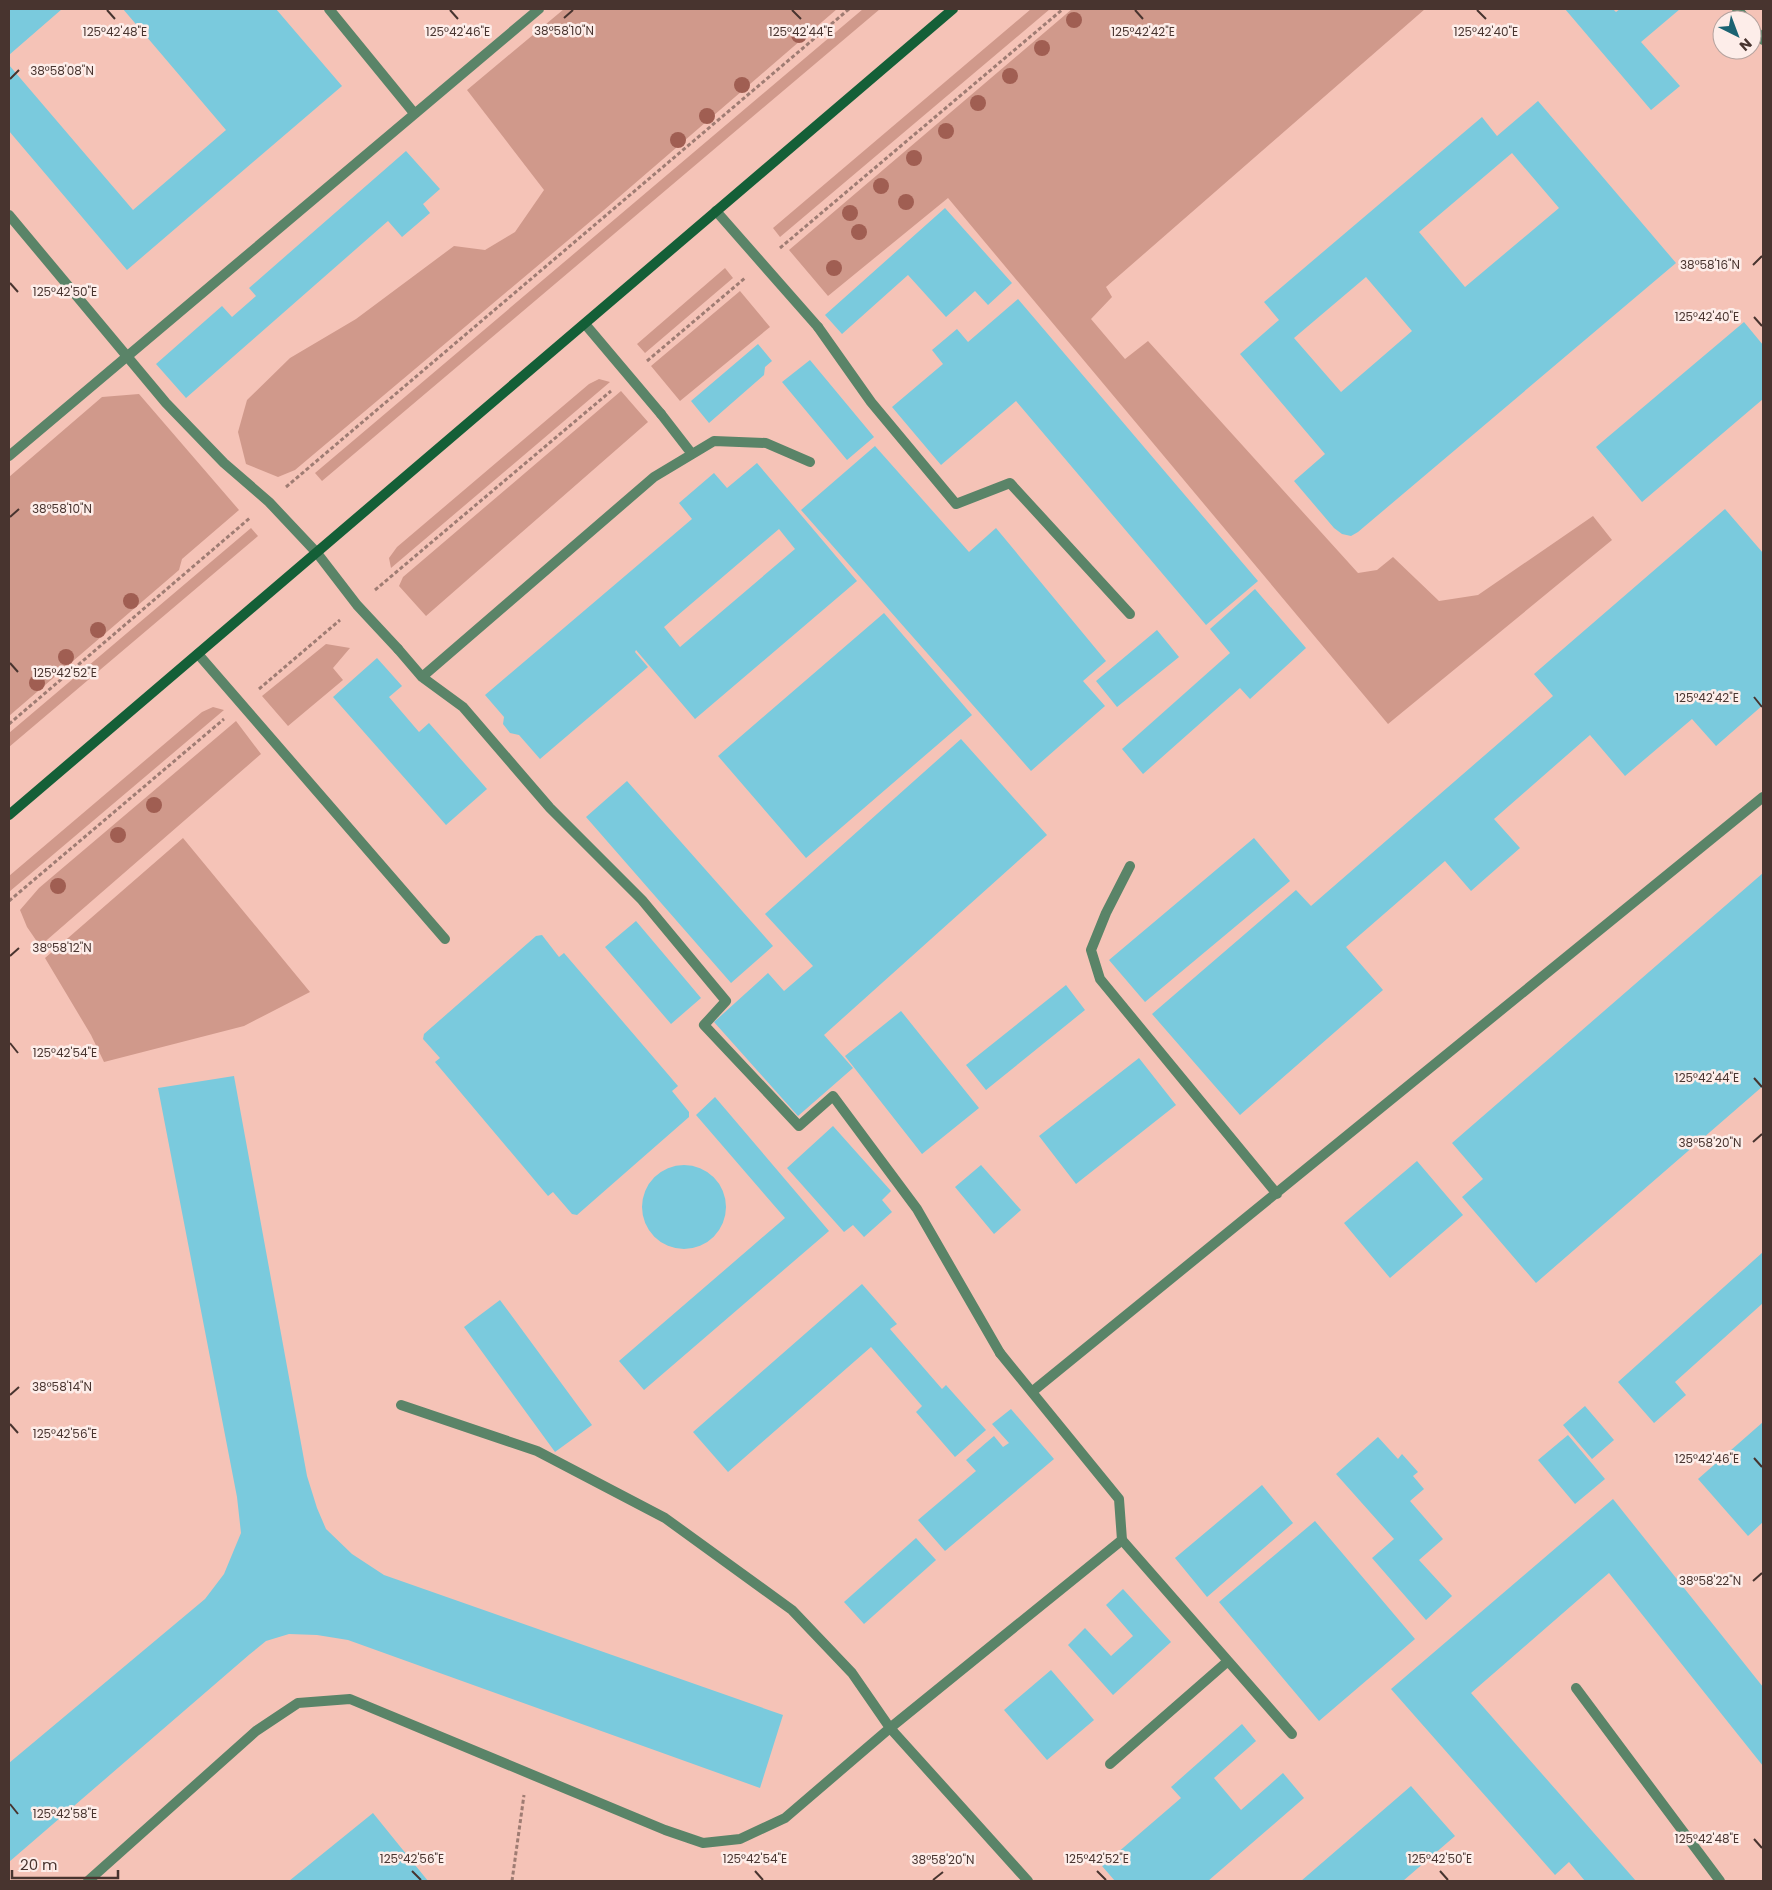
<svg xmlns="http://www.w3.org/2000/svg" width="1772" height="1890" font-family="Poppins,sans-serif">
	<rect width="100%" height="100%" fill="#f5c3b7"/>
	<path fill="#d0998b" d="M564 9H837L604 210 295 470 278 477 246 464 238 432 247 400 290 358 356 319 454 246 485 250 515 232 544 190 467 90Z
		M863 9H880L322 481 315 473Z
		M1031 9H1050L780 237 773 228Z
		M1072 9H1425L1106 287 1112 297 1091 319 1125 359 1148 341 1358 573 1377 570 1393 557 1439 601 1478 595 1593 516 1612 540 1388 724 948 198 828 296 789 250Z
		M725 268 733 278 645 353 637 344Z
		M740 291 770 327 680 401 651 366Z
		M599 379 610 382 391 568 389 558 397 547 589 384Z
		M621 391 648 422 426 616 399 586 403 577Z
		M139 394 239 510 182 559 179 570 9 716V477L102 397Z
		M251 528 258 536 9 747V733Z
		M326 644 350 648 333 668 343 680 288 726 262 696Z
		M213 707 224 710 9 892V876L202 712Z
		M236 721 261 754 40 946 27 927 20 910 39 888Z
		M183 838 310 992 244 1026 104 1062 91 1035 45 958Z"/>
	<path fill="#7acadd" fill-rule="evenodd" d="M9 9H62L9 55Z
		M123 9H276L342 86 127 270 9 131V65L133 210 226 130Z
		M1565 9H1613L1616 12 1620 9H1680L1641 42 1680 86 1651 110Z
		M1538 101 1676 263 1358 532 1351 536 1342 534 1334 528 1294 481 1325 454 1240 354 1279 320 1264 302 1482 117 1497 136ZM1512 153 1559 208 1465 287 1419 232ZM1366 277 1412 331 1341 392 1294 338Z
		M406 151 440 189 423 204 430 213 402 237 388 221 186 398 156 364 222 306 232 317 256 296 249 288Z
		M945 208 1012 283 988 305 975 291 946 317 908 275 842 334 825 315Z
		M1018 299 1258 581 1206 625 1016 401 941 465 892 407 943 364 932 350 957 329 968 342Z
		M1744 322 1763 345V399L1642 502 1596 447Z
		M758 344 772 361 765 367 764 375 709 423 691 401Z
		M810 360 874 437 847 460 782 382Z
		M875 446 969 552 996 528 1106 661 1083 681 1105 706 1031 771 801 510Z
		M757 463 857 581 695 719 636 650 635 652 648 667 540 759 519 735 510 733 503 724 504 717 485 695 692 519 679 503 714 473 727 488ZM779 529 795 549 680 647 664 627Z
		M1725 509 1763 553V705L1716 746 1692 719 1625 776 1590 735 1494 819 1520 848 1471 891 1445 861 1346 947 1383 990 1240 1115 1152 1014 1296 890 1311 906 1553 696 1534 674Z
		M1255 589 1306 648 1250 699 1240 688 1143 774 1122 749 1230 653 1210 629Z
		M884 613 972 715 806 858 718 756Z
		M1157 630 1179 657 1117 707 1096 681Z
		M377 658 402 686 389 697 419 732 429 723 487 789 446 825 333 697Z
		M961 739 1047 835 824 1035 853 1068 798 1116 714 1022 768 973 784 991 813 966 765 914Z
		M627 781 773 946 731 983 586 817Z
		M1254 838 1290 881 1145 1002 1109 960Z
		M1763 873V1086L1536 1283 1462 1197 1483 1179 1452 1143Z
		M636 921 701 998 671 1024 605 947Z
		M542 935 559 957 564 953 678 1086 672 1091 689 1112V1117L577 1215 572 1214 553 1192 548 1196 435 1062 440 1058 423 1039 424 1034 536 936Z
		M1066 985 1085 1010 986 1090 966 1065Z
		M901 1011 979 1108 922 1154 845 1056Z
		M1139 1058 1176 1105 1076 1184 1039 1136Z
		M234 1076 307 1476 317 1508 326 1529 352 1554 384 1575 783 1715 760 1788 348 1640 317 1635 289 1634 266 1641 250 1654 9 1862V1763L205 1599 224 1574 241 1533 237 1497 158 1088Z
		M715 1097 829 1231 644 1390 619 1361 785 1218 696 1115Z
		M833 1126 891 1191 882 1200 892 1212 864 1237 853 1225 844 1232 787 1168Z
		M1417 1161 1463 1215 1390 1278 1344 1223Z
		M981 1165 1021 1210 994 1234 955 1187Z
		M642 1207a42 42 0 1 1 84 0a42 42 0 1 1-84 0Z
		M1763 1252V1303L1675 1382 1686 1395 1654 1423 1618 1382Z
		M862 1284 897 1324 890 1329 942 1389 946 1385 986 1430 955 1457 916 1412 922 1406 871 1347 728 1472 693 1432Z
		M500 1300 592 1425 555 1452 464 1327Z
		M1585 1406 1614 1440 1592 1459 1563 1425Z
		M1011 1409 1054 1459 945 1551 918 1520 976 1471 966 1460 994 1436 1003 1447 1009 1443 992 1424Z
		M1763 1422V1522L1748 1536 1698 1479Z
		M1568 1435 1605 1479 1575 1504 1538 1460Z
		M1378 1437 1398 1459 1402 1454 1418 1472 1413 1476 1424 1489 1410 1501 1443 1539 1419 1560 1452 1596 1426 1620 1372 1558 1394 1539 1336 1474Z
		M1262 1485 1293 1523 1207 1597 1175 1558Z
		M1613 1499 1763 1687V1766L1609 1573 1471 1693 1636 1881H1585L1569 1862 1555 1875 1391 1689Z
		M1315 1521 1415 1639 1319 1721 1219 1602Z
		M916 1538 936 1560 864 1624 844 1602Z
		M1123 1589 1171 1642 1113 1695 1068 1645 1085 1628 1111 1656 1133 1636 1106 1605Z
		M1051 1670 1094 1720 1047 1760 1004 1710Z
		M1242 1724 1256 1741 1214 1778 1241 1810 1283 1773 1304 1798 1208 1881H1115L1102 1866 1181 1798 1171 1787Z
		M1411 1786 1455 1836 1403 1881H1301Z
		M373 1813 428 1881H289Z"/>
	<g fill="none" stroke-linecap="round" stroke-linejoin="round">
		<path stroke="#9f7c73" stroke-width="3" stroke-dasharray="4 2.5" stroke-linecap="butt" d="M780 248 1063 9
			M647 361 745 278
			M286 487 849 9
			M375 590 611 391
			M259 689 340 620
			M9 724 251 517
			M9 901 224 719
			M512 1881 524 1795"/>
		<path stroke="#5a8468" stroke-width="10" d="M329 9 414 113
			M9 215 166 403 224 463 269 502 317 553
			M818 327 871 402 956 504 1010 483 1130 614
			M661 414 692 454
			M9 456 539 9
			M398 649 422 677 463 707 550 808 642 900 726 1001 704 1025 799 1126 833 1096 917 1209 1000 1353
			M198 654 445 939
			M422 677 654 477 714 441 766 443 810 462
			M1130 866 1106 913 1091 950 1100 979 1277 1194
			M1033 1391 1763 797
			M1122 1540 1292 1734
			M1576 1688 1720 1881
			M1110 1764 1228 1661"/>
		<path stroke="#5a8468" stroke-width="10" d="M1737 9 1747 20
			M1752 26 1763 40
			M716 211 818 327
			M585 324 661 414
			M317 553 357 605 398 649
			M401 1405 537 1451 665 1518 792 1610 852 1673 890 1728 1028 1881
			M88 1881 256 1731 298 1703 350 1699 665 1830 703 1843 740 1839 785 1818 890 1728 1122 1540 1119 1499 1000 1353"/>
		<path stroke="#145f37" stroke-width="10" d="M9 815 953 9"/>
	</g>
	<g fill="#a05e52">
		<circle cx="1074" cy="20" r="8"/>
		<circle cx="799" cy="35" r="8"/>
		<circle cx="1042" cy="48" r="8"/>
		<circle cx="1010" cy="76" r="8"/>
		<circle cx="742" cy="85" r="8"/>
		<circle cx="978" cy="103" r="8"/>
		<circle cx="707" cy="116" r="8"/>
		<circle cx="946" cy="131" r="8"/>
		<circle cx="678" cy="140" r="8"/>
		<circle cx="914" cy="158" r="8"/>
		<circle cx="881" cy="186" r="8"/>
		<circle cx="906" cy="202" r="8"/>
		<circle cx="850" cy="213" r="8"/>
		<circle cx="859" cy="232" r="8"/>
		<circle cx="834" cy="268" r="8"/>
		<circle cx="131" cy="601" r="8"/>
		<circle cx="98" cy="630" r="8"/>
		<circle cx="66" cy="657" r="8"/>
		<circle cx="37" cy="683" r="8"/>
		<circle cx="154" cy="805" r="8"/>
		<circle cx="118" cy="835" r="8"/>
		<circle cx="58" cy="886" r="8"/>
	</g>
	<path fill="none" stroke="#48342f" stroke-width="2" d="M107 10 115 19M450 10 458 19M792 10 801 19M1135 10 1143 19M1477 10 1486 19M564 18 573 10M10 79 19 70M1753 265 1762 256M10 283 18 292M1754 317 1762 326M10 517 19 509M10 663 18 672M1754 697 1762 707M10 956 19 948M10 1043 18 1053M1754 1078 1762 1087M1753 1142 1762 1134M10 1395 19 1387M10 1424 18 1433M1754 1458 1762 1467M1753 1581 1762 1573M10 1804 18 1814M1754 1839 1762 1848M412 1871 421 1880M755 1871 763 1880M1097 1871 1106 1880M1440 1871 1448 1880M933 1880 943 1872"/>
	<g font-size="12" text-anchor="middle" fill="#48342f" stroke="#fdede9" stroke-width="5" stroke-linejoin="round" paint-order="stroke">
		<text x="564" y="35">38°58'10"N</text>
		<text x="115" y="36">125°42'48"E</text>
		<text x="458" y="36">125°42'46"E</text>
		<text x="801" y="36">125°42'44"E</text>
		<text x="1143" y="36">125°42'42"E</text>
		<text x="1486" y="36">125°42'40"E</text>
		<text x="62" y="75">38°58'08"N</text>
		<text x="1710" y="269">38°58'16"N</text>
		<text x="65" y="296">125°42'50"E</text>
		<text x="1707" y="321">125°42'40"E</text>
		<text x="62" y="513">38°58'10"N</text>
		<text x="65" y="677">125°42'52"E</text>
		<text x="1707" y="702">125°42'42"E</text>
		<text x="62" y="952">38°58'12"N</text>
		<text x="65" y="1057">125°42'54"E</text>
		<text x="1707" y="1082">125°42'44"E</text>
		<text x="1710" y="1147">38°58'20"N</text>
		<text x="62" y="1391">38°58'14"N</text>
		<text x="65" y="1438">125°42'56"E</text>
		<text x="1707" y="1463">125°42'46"E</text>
		<text x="1710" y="1585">38°58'22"N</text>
		<text x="65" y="1818">125°42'58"E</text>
		<text x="1707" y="1843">125°42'48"E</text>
		<text x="412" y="1863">125°42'56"E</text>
		<text x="755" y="1863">125°42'54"E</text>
		<text x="1097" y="1863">125°42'52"E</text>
		<text x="1440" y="1863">125°42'50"E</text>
		<text x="943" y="1864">38°58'20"N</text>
	</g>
	<rect width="1772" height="1890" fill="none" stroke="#48342f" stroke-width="20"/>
	<g transform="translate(1737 35) rotate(138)"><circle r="24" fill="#fdede9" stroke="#b5a39f"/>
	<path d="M0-4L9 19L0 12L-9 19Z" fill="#1b6372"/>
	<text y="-8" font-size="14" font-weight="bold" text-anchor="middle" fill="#48342f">N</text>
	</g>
	<path d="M12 1870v8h106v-8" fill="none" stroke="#48342f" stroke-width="2.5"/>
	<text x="20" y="1870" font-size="15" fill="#48342f" stroke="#fdede9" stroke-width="4" paint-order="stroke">20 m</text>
</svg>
